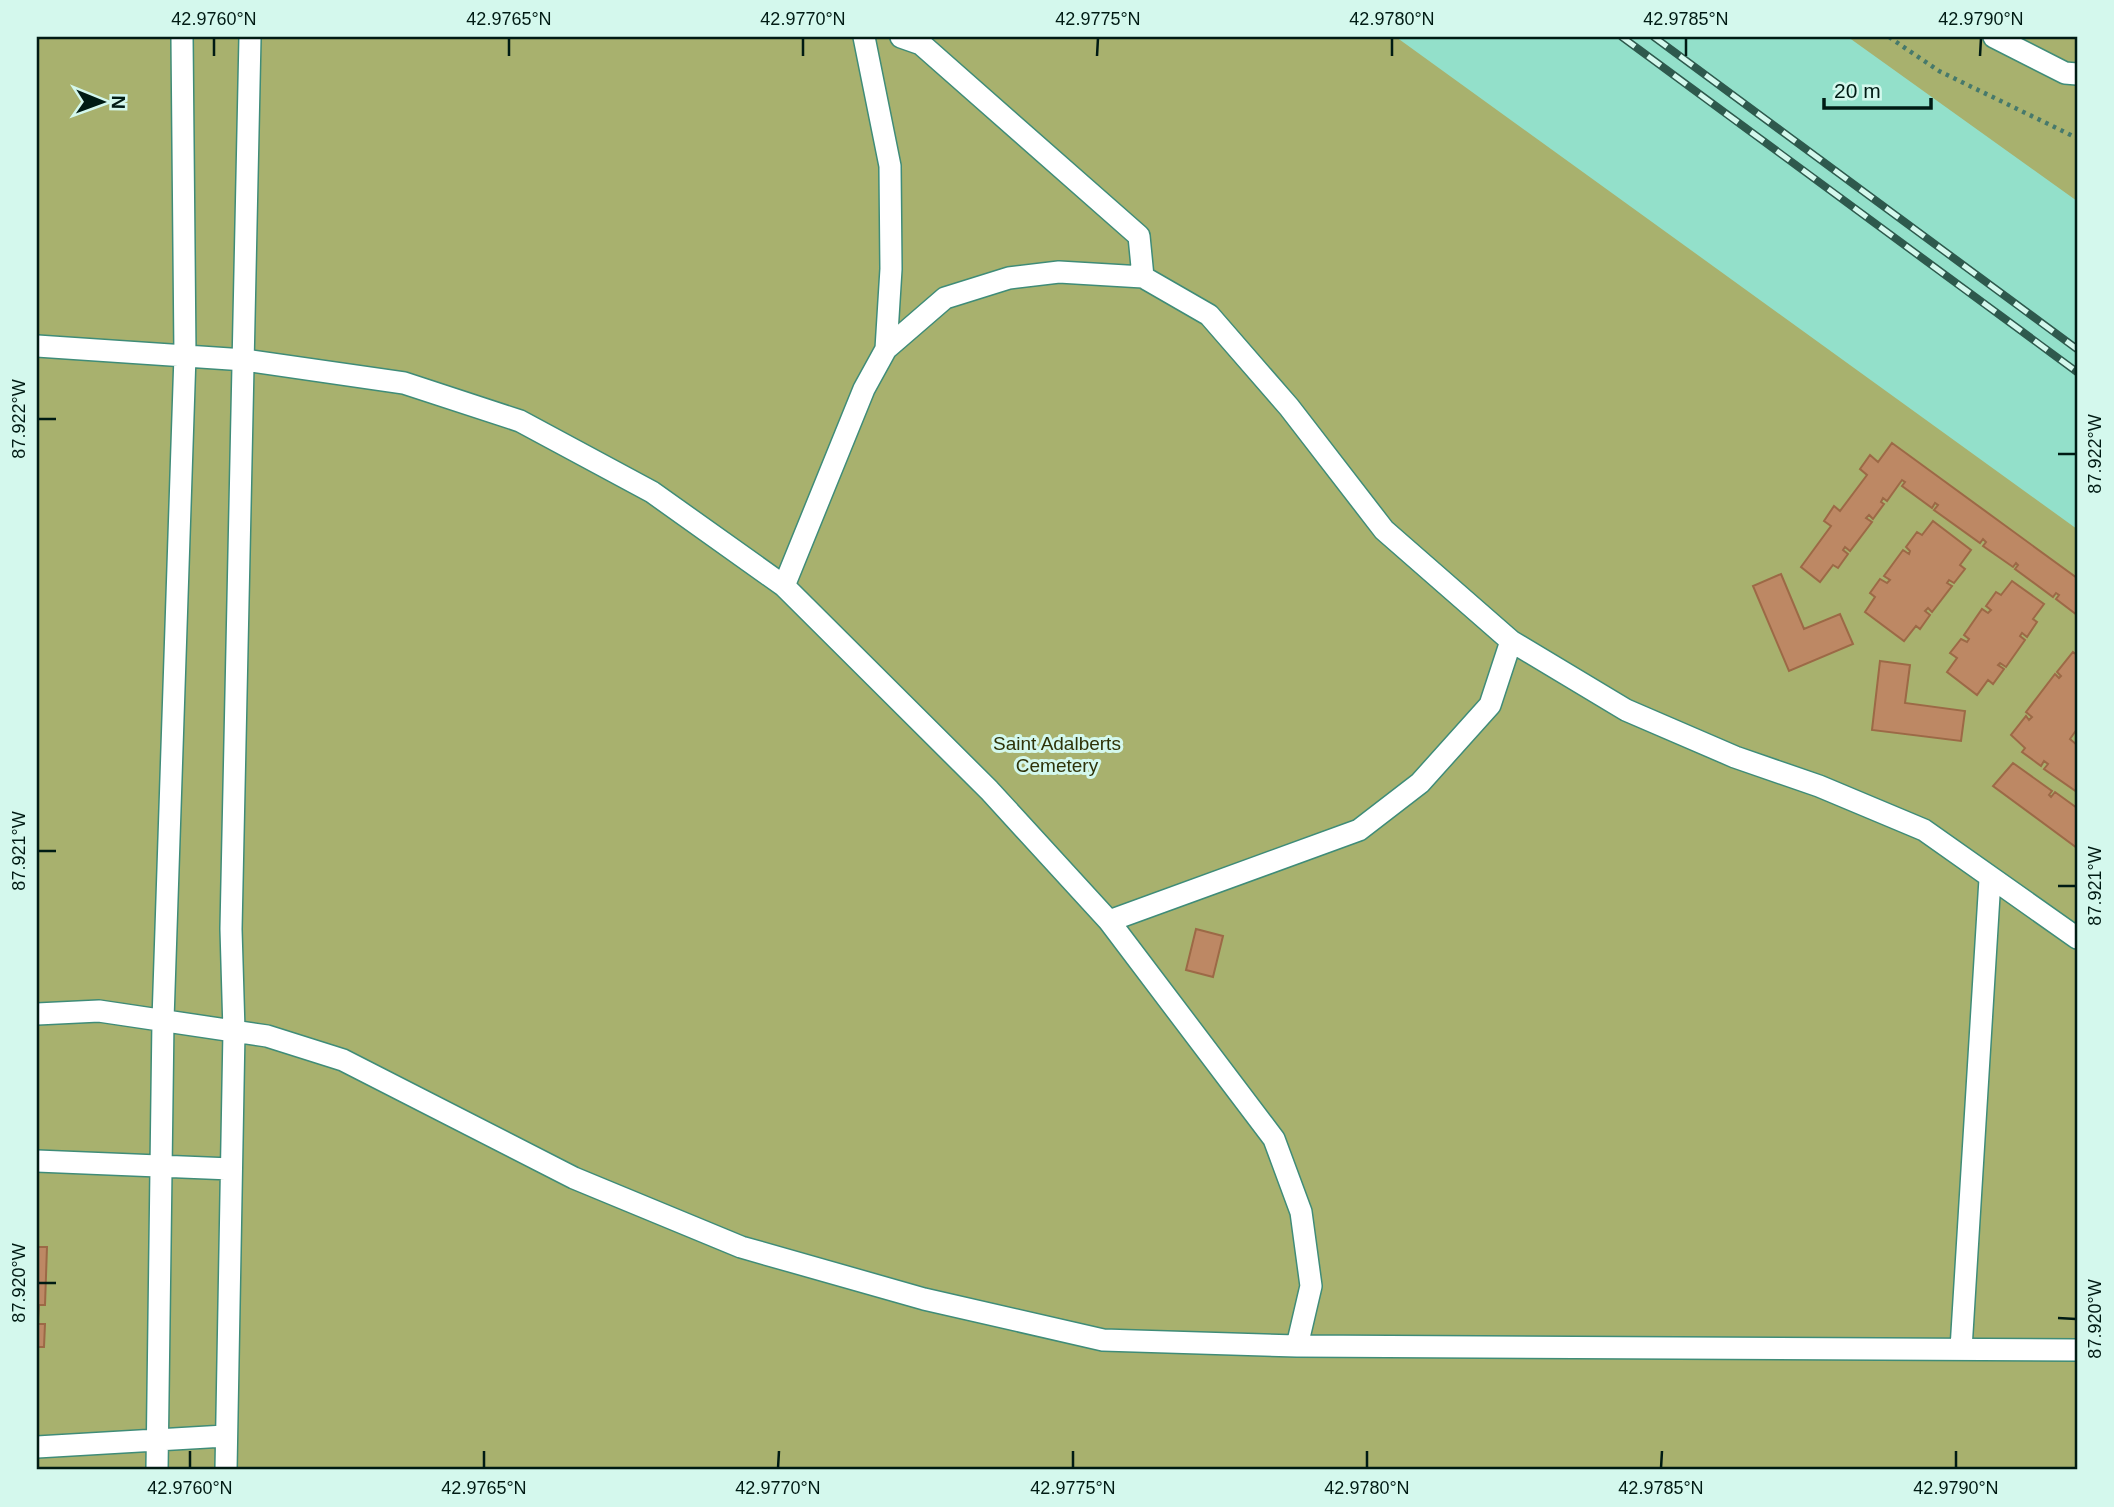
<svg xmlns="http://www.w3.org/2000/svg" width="2114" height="1507" font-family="Arial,sans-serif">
	<rect width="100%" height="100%" fill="#93e0ca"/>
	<path fill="#a8b16e" d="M37 37H1396L2077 529V1470H37Z
		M1848 37H2077V201Z"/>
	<path fill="#bd8864" stroke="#9c6946" stroke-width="2" d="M1892 443 2077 578V615L2056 599 2059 595 2056 593 2053 597 2015 569 2018 565 2016 563 2013 567 1983 546 1986 542 1983 539 1980 543 1934 510 1938 505 1935 503 1932 508 1902 486 1905 482 1902 480 1887 501 1883 498 1881 502 1884 504 1873 519 1869 515 1866 518 1872 522 1850 551 1845 547 1843 550 1848 554 1838 568 1833 565 1820 582 1801 567 1831 526 1824 521 1834 506 1840 511 1867 475 1860 469 1870 455 1878 462Z
		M1933 521 1971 550 1960 565 1965 569 1954 583 1949 580 1947 583 1952 586 1932 612 1928 608 1925 611 1930 615 1920 629 1916 626 1904 641 1865 612 1875 597 1870 593 1880 579 1887 583 1890 580 1884 576 1903 550 1909 554 1910 551 1906 547 1917 532 1922 535Z
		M1781 574 1804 629 1840 614 1853 644 1789 671 1753 586Z
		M2012 581 2044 604 2033 619 2037 622 2027 637 2022 633 2020 636 2025 640 2006 667 2000 663 1998 665 2004 669 1993 684 1988 680 1977 695 1947 672 1957 658 1950 653 1961 639 1967 642 1969 639 1964 635 1982 609 1988 613 1991 610 1986 606 1996 592 2001 595Z
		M2073 652 2077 655V729L2070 739 2077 745V792L2044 769 2048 764 2044 761 2041 766 2022 752 2025 748 2011 735 2026 716 2029 720 2032 717 2026 712 2055 674 2059 678 2061 676 2057 672Z
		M1880 661 1910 665 1905 703 1965 711 1961 741 1872 730Z
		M2013 763 2052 791 2049 795 2051 797 2055 792 2077 808V848L1993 786Z
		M1196 929 1223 936 1213 977 1186 970Z
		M37 1247H47L45 1305H39L38 1324H45L44 1347H37Z"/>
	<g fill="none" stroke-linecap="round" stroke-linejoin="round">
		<defs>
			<path id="lane" d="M864 37 890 166 891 269 886 349
				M901 37 921 44 1139 236 1143 277
				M1994 37 2065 73 2077 74
				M37 346 245 360 404 383 520 421 652 492 784 586 989 790 1109 921 1274 1139 1301 1212 1311 1286 1297 1346
				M784 586 864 389 886 349 945 298 1009 278 1059 272 1143 277 1209 315 1289 407 1384 530 1511 641 1626 710 1735 757 1819 786 1924 830 2077 938
				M1109 921 1359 830 1420 783 1490 705 1511 641
				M37 1014 99 1011 267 1036 343 1060 574 1178 741 1247 924 1299 1103 1340 1297 1346 2077 1350
				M37 1161 231 1169
				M1961 1349 1990 879
				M37 1447 225 1436
				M157 1470 163 1020 185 355 182 37
				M226 1470 234 1031 231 929 250 37"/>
		</defs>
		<use href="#lane" stroke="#3f8c78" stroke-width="24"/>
		<path stroke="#46796b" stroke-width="4.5" stroke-dasharray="3.5 5" stroke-linecap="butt" d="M1889 37 1939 71 2077 138"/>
		<use href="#lane" stroke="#fff" stroke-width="21"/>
		<defs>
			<path id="rail" d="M1622 37 2077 372
				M1654 37 2077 349"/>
		</defs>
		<use href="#rail" stroke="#2e594d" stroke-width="8"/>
		<use href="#rail" stroke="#d4f8ed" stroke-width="5" stroke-dasharray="16" stroke-linecap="butt"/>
	</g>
	<path fill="none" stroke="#001b14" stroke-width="2.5" d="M214 56V38M509 56V38M803 56V38M1097 56 1098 38M1392 56V38M1686 56V38M1980 56 1981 38M38 419H56M2058 454H2076M38 851H56M2058 886H2076M38 1283H56M2058 1318 2076 1319M190 1468V1451M484 1468V1451M778 1468 779 1451M1073 1468V1451M1367 1468V1451M1661 1468 1662 1451M1956 1468V1451"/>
	<g text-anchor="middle" stroke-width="6" stroke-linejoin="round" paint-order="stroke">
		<g font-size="19" fill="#2e3208" stroke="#d4f8ed">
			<text x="1057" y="750">Saint Adalberts<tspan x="1057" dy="22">Cemetery</tspan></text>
		</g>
	</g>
	<rect width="2114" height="1507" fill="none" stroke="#d4f8ed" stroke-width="77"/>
	<g transform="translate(102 102) rotate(91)" stroke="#d4f8ed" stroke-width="5" paint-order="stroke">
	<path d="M0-5L12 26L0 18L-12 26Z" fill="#001b14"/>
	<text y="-10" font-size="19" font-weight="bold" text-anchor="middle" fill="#001b14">N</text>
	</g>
	<path d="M1824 98v10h107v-10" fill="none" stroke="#001b14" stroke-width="3.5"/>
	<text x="1834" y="98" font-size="21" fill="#001b14" stroke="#d4f8ed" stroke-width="5" paint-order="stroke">20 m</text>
	<rect x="38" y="38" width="2038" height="1430" fill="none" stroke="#001b14" stroke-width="2.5"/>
	<g font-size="18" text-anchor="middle" fill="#001b14">
		<text x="214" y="25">42.9760°N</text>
		<text x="509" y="25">42.9765°N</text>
		<text x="803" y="25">42.9770°N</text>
		<text x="1098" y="25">42.9775°N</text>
		<text x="1392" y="25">42.9780°N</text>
		<text x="1686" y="25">42.9785°N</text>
		<text x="1981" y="25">42.9790°N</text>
		<text transform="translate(19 419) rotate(-90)" y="6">87.922°W</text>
		<text transform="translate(2095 454) rotate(-90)" y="6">87.922°W</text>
		<text transform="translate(19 851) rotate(-90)" y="6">87.921°W</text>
		<text transform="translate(2095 886) rotate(-90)" y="6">87.921°W</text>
		<text transform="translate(19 1283) rotate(-90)" y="6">87.920°W</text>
		<text transform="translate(2095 1319) rotate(-90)" y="6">87.920°W</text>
		<text x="190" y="1494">42.9760°N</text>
		<text x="484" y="1494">42.9765°N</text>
		<text x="778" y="1494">42.9770°N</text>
		<text x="1073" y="1494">42.9775°N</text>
		<text x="1367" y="1494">42.9780°N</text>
		<text x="1661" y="1494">42.9785°N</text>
		<text x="1956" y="1494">42.9790°N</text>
	</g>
</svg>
